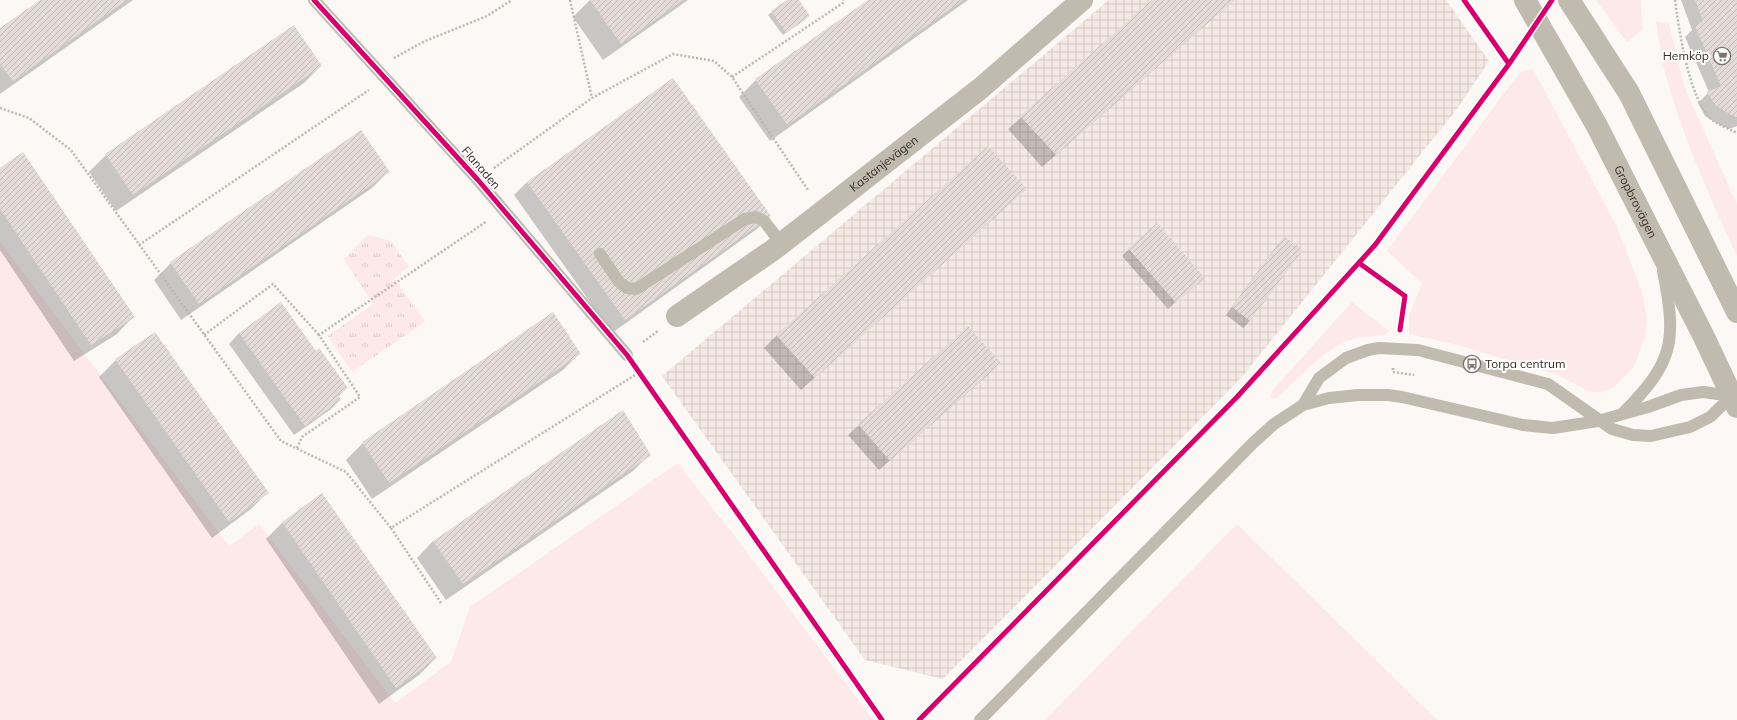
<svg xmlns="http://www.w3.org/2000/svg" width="1737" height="720" font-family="Mulish,sans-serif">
	<defs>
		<pattern id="industrial-grid" width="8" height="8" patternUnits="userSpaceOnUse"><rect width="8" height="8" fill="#f4e9e3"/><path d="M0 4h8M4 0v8" fill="none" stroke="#d2c8c3"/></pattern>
		<pattern id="park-tufts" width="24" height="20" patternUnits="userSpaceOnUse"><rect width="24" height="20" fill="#fde9e9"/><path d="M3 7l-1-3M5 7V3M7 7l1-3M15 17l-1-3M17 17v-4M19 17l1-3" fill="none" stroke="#dac8c8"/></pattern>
		<pattern id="building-hatch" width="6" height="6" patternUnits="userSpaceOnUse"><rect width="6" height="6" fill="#e4dbd8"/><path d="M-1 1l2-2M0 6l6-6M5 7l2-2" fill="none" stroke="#c4bcb9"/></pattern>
	</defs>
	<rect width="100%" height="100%" fill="#fbf8f5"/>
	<path fill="url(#industrial-grid)" d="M1109 0H1446L1489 61 1457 109 1242 377 943 679 865 660 662 376Z"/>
	<path fill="#fde9e9" d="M1596 0H1641L1642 30 1627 42Z
		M1656 21 1669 24 1685 89 1737 204V256C1710 197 1683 138 1666 76 1661 58 1659 39 1656 21Z
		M1533 69 1617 227 1642 292 1647 319 1645 336 1634 367 1614 387 1602 392H1590L1558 375 1458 345 1409 334V316L1422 283 1387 251 1520 72Z
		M0 242 229 546 259 524 395 703 451 662 470 607 678 463 720 518H721L873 720H0Z
		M1352 302 1389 331 1385 335C1372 336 1358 337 1346 341 1323 350 1296 381 1277 398L1272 399 1271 395 1273 390Z
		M1237 524 1437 720H1045Z"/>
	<path fill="url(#park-tufts)" d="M368 235 391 241 409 267 394 278 425 322 352 372 328 336 373 304 344 259Z"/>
	<path fill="#0003" d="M42 0H133L0 94V29Z
		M590 0H688L603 60 573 17Z
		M789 0H798L806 19 783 35 768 15Z
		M870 0H968L770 141 739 97 756 80Z
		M1154 0H1234L1042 167 1008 129Z
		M1681 0H1737V126L1729 129 1718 124 1705 116 1698 103 1709 92 1685 37 1692 30Z
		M321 66 304 83 116 211 89 172 106 155Z
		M673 79 770 216 757 229 612 333 514 195 527 182Z
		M361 132 388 172 372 188 181 320 154 280 171 263Z
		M0 169 133 317 117 334 74 361 0 250Z
		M1025 189 801 390 764 348 777 335Z
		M1285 237 1250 321 1243 328 1226 315 1278 244Z
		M1129 249 1196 284 1168 309 1122 256Z
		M281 304 315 352 346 388 338 397 340 400 330 410 294 435 229 344 239 333Z
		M552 313 580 353 563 370 372 499 346 460 363 443Z
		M968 328 989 374 879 470 848 435Z
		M116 360 268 492 251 509 212 538 99 377Z
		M650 454 633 471 446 600 417 558 433 541Z
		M283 522 436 658 419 675 379 704 266 539Z"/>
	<path fill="url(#building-hatch)" d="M40 0H127L13 81 0 64V28Z
		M590 0H683L621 44Z
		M787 0H799L810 16 786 33 771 11Z
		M868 0H963L787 125 755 79Z
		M1152 0H1234L1056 155 1020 116Z
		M1695 0H1737V118L1716 106 1707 92 1721 86 1695 26 1703 21Z
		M294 25 322 66 133 195 105 154Z
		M673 78 771 216 625 320 527 182Z
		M361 130 390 172 199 304 170 262Z
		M988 146 1027 189 815 378 776 335Z
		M23 152 135 317 91 345 0 209V168Z
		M1157 223 1205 278 1176 303 1128 248Z
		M1284 236 1303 250 1250 321 1232 307Z
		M281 302 316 351 319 348 348 388 338 395 341 400 305 426 239 333Z
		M553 312 581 354 389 483 362 442Z
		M968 326 1001 363 890 461 858 424Z
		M155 332 269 493 229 522 115 359Z
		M623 410 651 455 463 584 433 541Z
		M322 493 437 658 396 688 282 522Z"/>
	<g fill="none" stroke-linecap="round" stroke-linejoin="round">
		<path stroke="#bcb7b0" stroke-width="2.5" stroke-dasharray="2 2" stroke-linecap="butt" d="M570 0 592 98
			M1675 0C1679 30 1689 100 1712 120 1719 125 1729 129 1737 133
			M394 58 423 42 487 16 512 0
			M732 77 843 3V0
			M0 108 29 118 71 150 281 441 346 472 391 528
			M494 168 592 98 673 54 714 61 732 77 808 190
			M139 245 369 90
			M204 335 273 284 319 335
			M643 342 658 331
			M1393 368V372L1414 375
			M297 448 302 437 360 397 319 335 487 221
			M441 603 391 528 635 375"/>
		<path stroke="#c1baaf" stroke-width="12" d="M314 0 478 180 627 355
			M600 254 619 282 627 288 636 289 745 219 756 217 764 221 781 243
			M1303 405 1319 378 1346 358 1368 350 1379 348 1418 350 1548 384 1612 429 1633 435 1651 436 1690 427 1710 417 1732 396
			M1622 414C1674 362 1677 342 1663 271
			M980 720 1253 443 1274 424 1303 405 1329 398 1358 395H1388L1402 397 1523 425 1553 428 1598 421 1648 407 1681 395 1703 392 1732 396"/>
		<path stroke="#c1baaf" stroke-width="22" id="s1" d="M677 316 773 250 822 212 981 88 1082 0"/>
		<g stroke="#c1baaf" stroke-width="22">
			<path id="s2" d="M1525 0 1597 126 1704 337 1737 407"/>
			<path d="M1569 0 1629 93 1737 312"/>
		</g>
		<defs>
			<path id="cycleway" d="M314 0 478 180 627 355 882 720
				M1464 0 1509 64
				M1359 263 1405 296 1400 330
				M919 720 1237 397 1375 245 1509 64 1552 0"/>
		</defs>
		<use href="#cycleway" stroke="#fff" stroke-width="8"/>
		<use href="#cycleway" stroke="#d6006c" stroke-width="5"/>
	</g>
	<defs>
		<symbol id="supermarket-ring" viewBox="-11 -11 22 22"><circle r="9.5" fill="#fff" stroke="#7e746e" stroke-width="1.5"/><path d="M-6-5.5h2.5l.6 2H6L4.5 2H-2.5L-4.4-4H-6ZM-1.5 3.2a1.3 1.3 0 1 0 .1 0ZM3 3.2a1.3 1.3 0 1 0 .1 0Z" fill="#7e746e"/></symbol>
		<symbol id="bus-ring" viewBox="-11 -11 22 22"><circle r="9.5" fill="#fff" stroke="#7e746e" stroke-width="1.5"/><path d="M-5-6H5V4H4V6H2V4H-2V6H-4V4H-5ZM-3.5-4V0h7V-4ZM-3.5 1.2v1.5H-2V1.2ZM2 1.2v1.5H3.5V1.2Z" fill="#7e746e"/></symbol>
	</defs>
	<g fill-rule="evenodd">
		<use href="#supermarket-ring" x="1712" y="46" width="20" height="20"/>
		<use href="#bus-ring" x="1462" y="354" width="20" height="20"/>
	</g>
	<g text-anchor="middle" stroke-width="4" stroke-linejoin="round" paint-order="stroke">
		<g font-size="12" fill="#3a2d25" stroke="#fff" text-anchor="end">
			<text x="1709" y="60">Hemköp</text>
			<text x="1485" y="368" text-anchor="start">Torpa centrum</text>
		</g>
		<g font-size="12" fill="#3a2d25" stroke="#fff">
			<text dy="4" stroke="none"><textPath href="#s1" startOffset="257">Kastanjevägen</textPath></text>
			<text transform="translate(481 168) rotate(49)" y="4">Flanaden</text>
			<text dy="4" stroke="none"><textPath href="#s2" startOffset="230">Gropbrovägen</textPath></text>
		</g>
	</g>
</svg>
